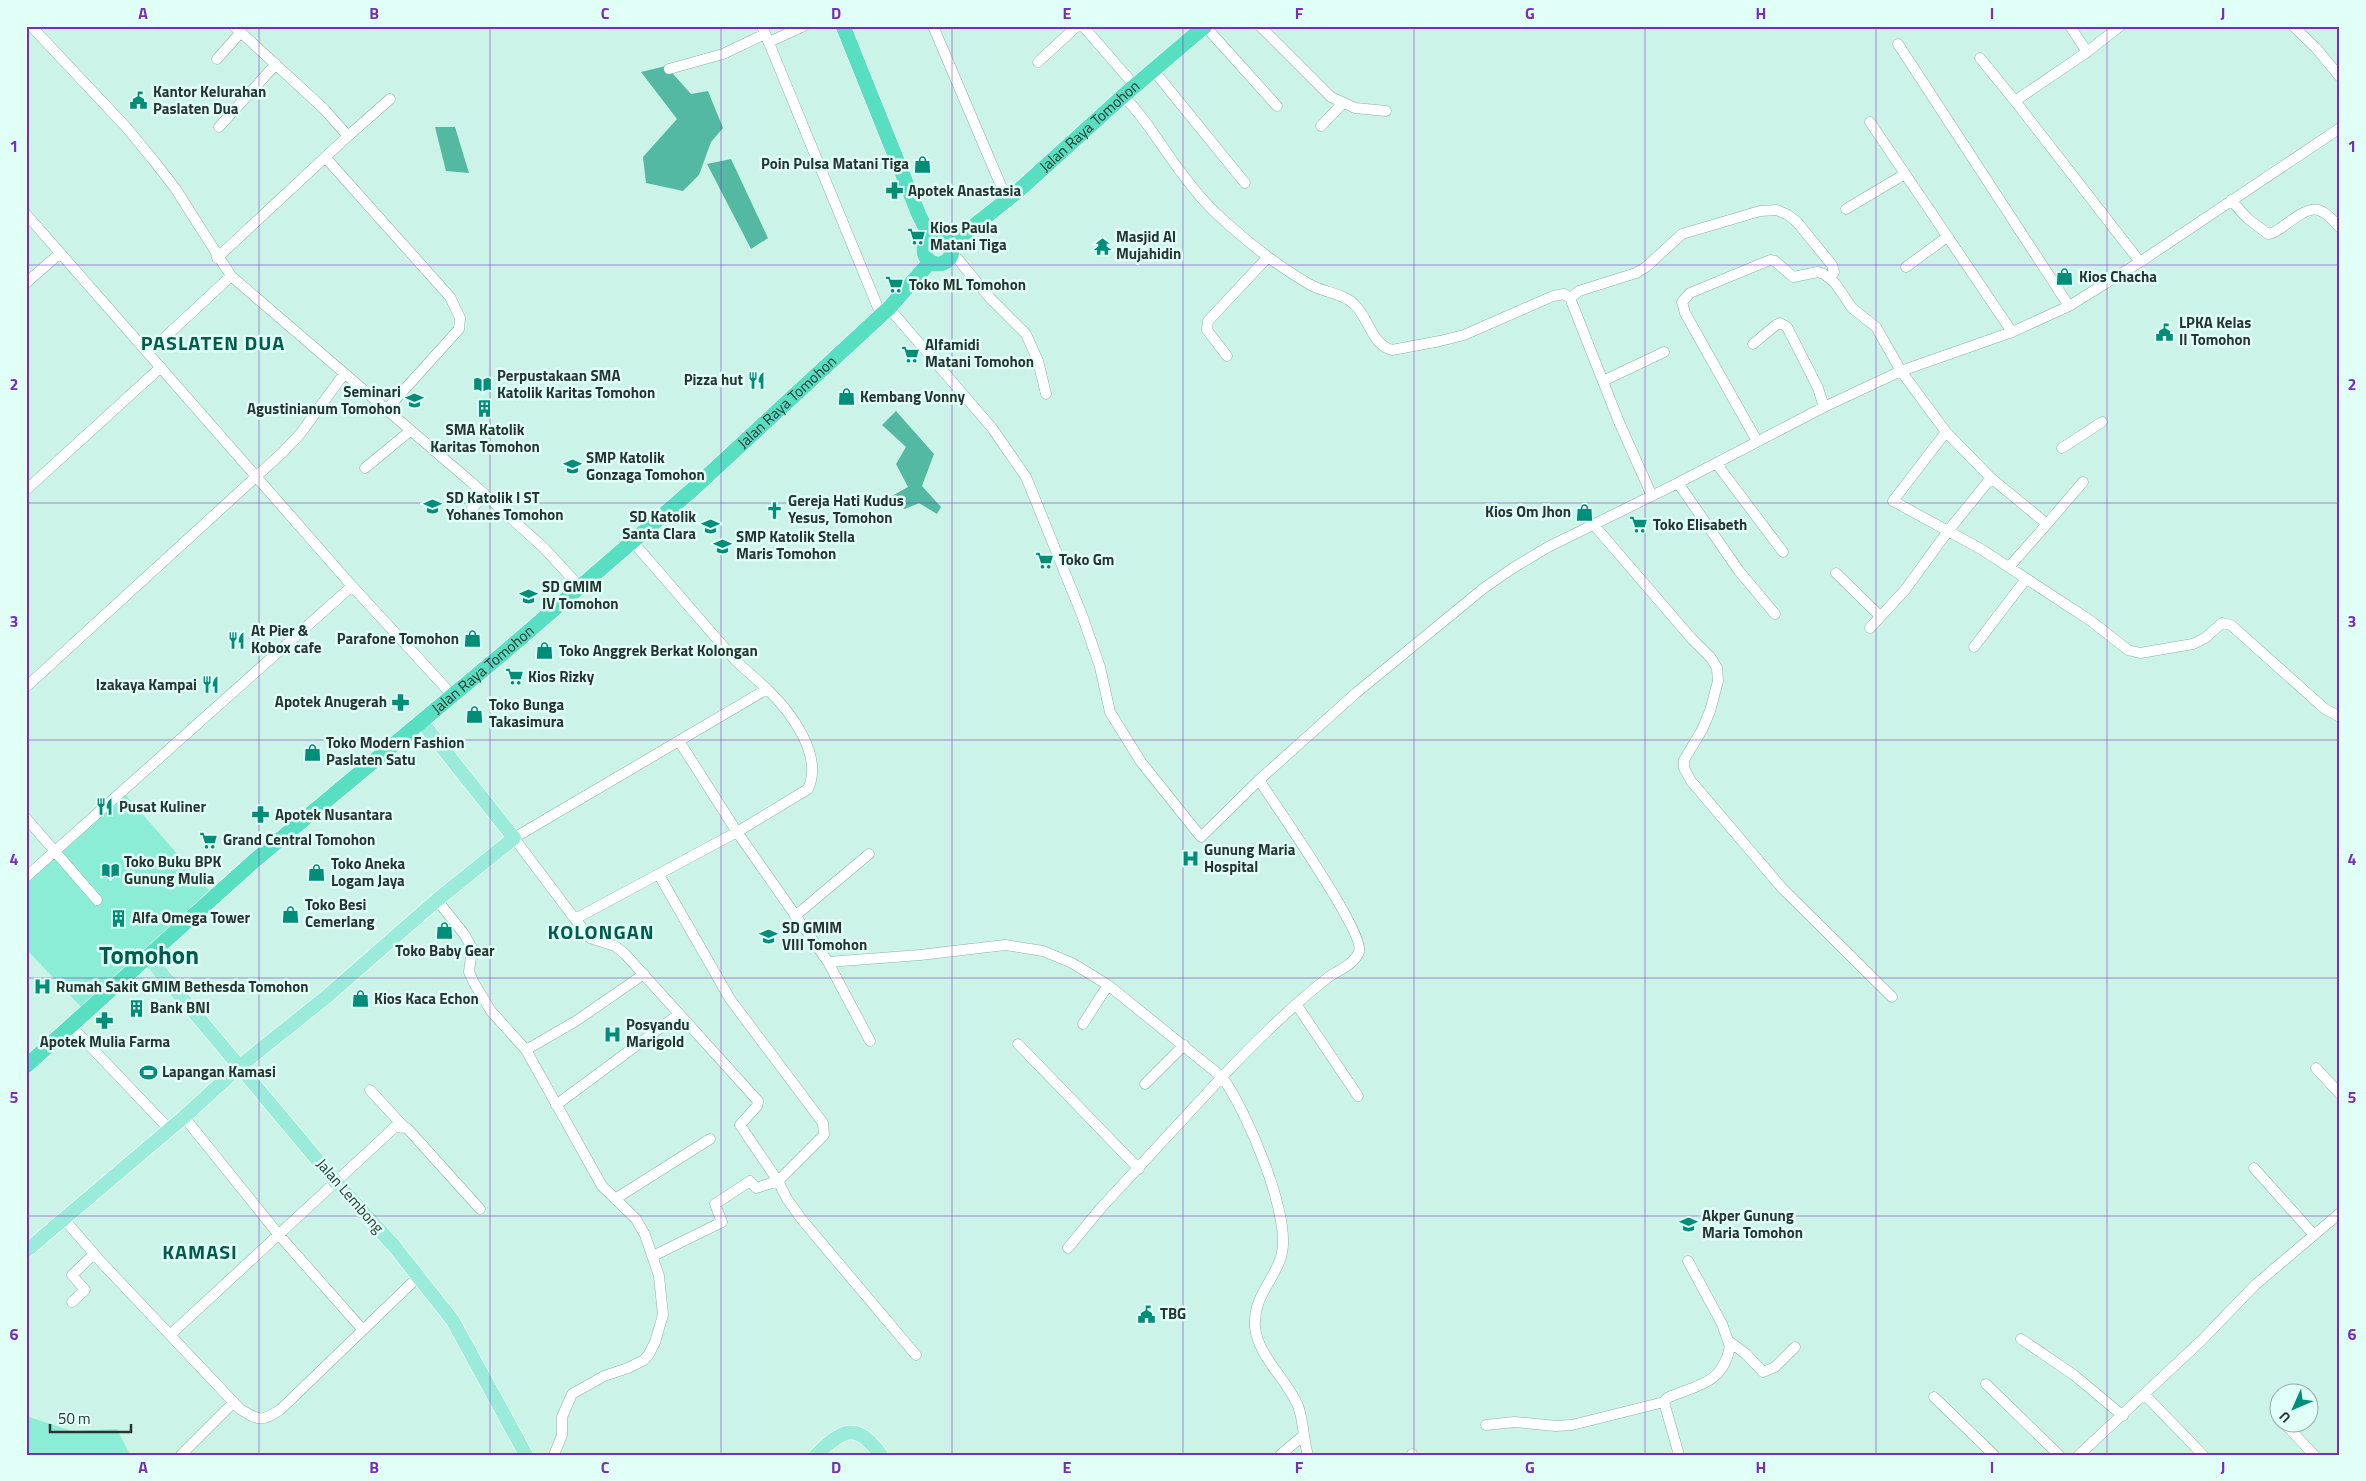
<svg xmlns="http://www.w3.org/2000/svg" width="2366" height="1481" font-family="'Titillium Web',sans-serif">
	<rect width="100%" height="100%" fill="#ccf3e8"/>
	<path fill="#8cedd6" d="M123 792 214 896 86 1012 26 949V877Z
		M26 1416 72 1431 117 1429 130 1455H26Z"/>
	<path fill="#54b9a2" d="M666 66 691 94 708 91 723 128 711 142 699 175 683 191 646 183 643 157 677 119 641 72Z
		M435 127H455L469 173 446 171Z
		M731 159 768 238 751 249 707 164Z
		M896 411 934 454 922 486 941 507 937 514 919 503 905 509 890 503 892 496 908 487 896 464 906 447 882 425Z"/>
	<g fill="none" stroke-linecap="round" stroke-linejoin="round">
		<defs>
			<path id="minor" d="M31 26 126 127 154 161 175 188 231 276 471 482 544 548 580 587
				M762 26 881 315
				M933 26 1007 200
				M1083 26 1135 86
				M1205 26 1277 106
				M1260 26 1331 97 1355 108 1386 111
				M2070 26 2087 52 2120 26
				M2293 26 2316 48 2340 77
				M769 42 804 26
				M1898 44 2069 306
				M1980 58 2015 101 2140 262
				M217 59 241 32
				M1038 62 1077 26
				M669 69 723 54 765 34
				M1154 71 1245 183
				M1123 96C1140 112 1150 129 1163 147 1178 169 1198 197 1218 215 1246 241 1276 265 1309 284 1322 292 1343 293 1354 304 1369 318 1371 344 1392 350L1440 341 1464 335 1553 296 1564 294 1570 298 1619 422 1652 496
				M2015 101 2087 52
				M1870 122 2012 332
				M1321 126 1343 103
				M219 127 276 64
				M348 136 390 99
				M325 157 450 297 460 318 459 329 386 410
				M2231 200 2247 218 2268 234C2275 233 2280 229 2285 225 2311 206 2318 202 2340 228
				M1846 209 1905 174
				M26 214 352 586 453 696
				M952 252 990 298 1026 334 1038 361 1046 394
				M217 258 348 136 324 109 234 26
				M1906 267 1947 237
				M26 283 59 254
				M1570 298 1579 291 1636 273 1646 267 1682 234 1760 211 1777 210 1788 215 1797 222 1832 265 1834 272 1830 278
				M889 308 992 428 1026 477 1082 615 1100 667 1110 712 1141 762 1201 837 1259 780 1356 693 1484 588 1513 568 1548 547 1678 483 1824 407 1901 371 2012 332 2069 306 2140 262 2340 128
				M1753 344 1776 325 1780 323 1787 327 1818 388 1824 407
				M148 353 231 276
				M1227 356 1207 330 1208 321 1267 258
				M1603 381 1664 352
				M1946 432 1893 501 1981 549 2091 621 2128 650 2140 653 2193 644 2205 638 2222 623 2231 625 2325 709 2340 717
				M1757 441 1685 313 1682 302 1690 293 1770 260 1775 261 1793 277 1818 272 1824 274 1835 283 1852 308 1876 327 1901 371 1946 432 1991 478 2047 524 2083 482
				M2062 448 2102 422
				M1716 463 1783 552
				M365 468 410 431
				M1678 483 1739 571 1775 614
				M26 490 161 367
				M472 508 485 495
				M1593 524 1692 639 1711 658 1717 668 1718 681 1710 711 1702 730 1684 760V768L1691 781 1782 888 1892 997
				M633 542 736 661 767 689 514 838 575 919 737 832 808 789C824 755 790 711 767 689
				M2009 567 2047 524
				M1836 573 1880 616
				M1870 628 1905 590 1948 531 1991 478
				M1974 647 2026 579
				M26 687 282 453 300 434 344 374
				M679 741 737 832 828 962 920 955 1005 945 1043 951 1072 963 1108 985 1222 1077C1256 1041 1291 1006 1330 976 1340 970 1355 963 1359 952 1366 934 1274 803 1259 780
				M26 818 97 900
				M659 875 730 999 823 1123 824 1135 778 1181 787 1199 803 1221 916 1355
				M26 877 352 586
				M437 900 464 934 472 948 469 972 474 983 491 1011 526 1050 602 1186 636 1219 645 1235 659 1276 663 1315 655 1342 649 1354 644 1360 628 1368 604 1376 572 1394 562 1417V1435L554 1455
				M795 916 869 854
				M575 919 590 938 615 946 625 954 758 1101 757 1106 740 1125 778 1181 756 1188 750 1181 715 1204 722 1222 653 1256
				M828 962 870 1041
				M1296 1004 1358 1096
				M1083 1024 1108 985
				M71 1026 169 1129
				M1018 1044 1139 1169
				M526 1050 576 1021 644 974
				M2316 1068 2340 1094
				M1145 1084 1184 1045
				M370 1090 404 1127
				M556 1105 679 1014
				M184 1117 279 1235 362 1329
				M2254 1168 2314 1235
				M615 1199 710 1139
				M63 1218 102 1263 240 1409C259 1421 262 1422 281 1409L419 1276
				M1068 1248 1100 1209 1222 1077C1246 1109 1293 1218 1281 1257 1273 1282 1253 1297 1255 1327 1258 1357 1287 1379 1298 1406 1304 1422 1303 1439 1308 1455
				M72 1302 85 1290 72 1275 94 1254
				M170 1335 395 1127 407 1128 480 1209
				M2021 1339 2074 1375 2123 1416
				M1730 1342 1746 1354 1763 1372 1775 1367 1795 1347
				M1986 1384 2059 1455
				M2145 1395 2203 1455
				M1934 1397 1994 1455
				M2285 1424 2314 1455
				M1486 1425 1515 1422 1556 1426 1572 1425 1664 1402
				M1412 1454V1455
				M181 1455 234 1402
				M1280 1455 1304 1435
				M1679 1455 1664 1402 1667 1398C1696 1385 1723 1385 1730 1346L1722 1324 1688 1261
				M2079 1455 2202 1340 2255 1285 2340 1213"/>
			<path id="major" d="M147 956 335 1181 394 1246 453 1321 526 1455
				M26 1251 184 1117 240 1066 325 998 437 900 514 838 421 721
				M816 1455C843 1429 856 1421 881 1455"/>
			<g id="highway">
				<path d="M843 26 919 215 930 237"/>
				<circle cx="938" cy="250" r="14"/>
				<path id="s1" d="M951 244 1017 192 1123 96 1205 26"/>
				<path id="s2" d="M26 1066 254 861 507 650 692 490 889 308 930 262"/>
			</g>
		</defs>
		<use href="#minor" stroke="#8cb2a7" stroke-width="11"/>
		<use href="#major" stroke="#fff" stroke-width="15"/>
		<use href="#highway" stroke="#fff" stroke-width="16"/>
		<use href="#minor" stroke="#fff" stroke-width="10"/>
		<use href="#major" stroke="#9bebda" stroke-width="14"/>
		<use href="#highway" stroke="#58dec1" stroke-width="15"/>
	</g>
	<path fill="none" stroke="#7b2cbf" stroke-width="1" stroke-opacity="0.55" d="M259 26V1455M490 26V1455M721 26V1455M952 26V1455M1183 26V1455M1414 26V1455M1645 26V1455M1876 26V1455M2107 26V1455M26 265H2340M26 503H2340M26 740H2340M26 978H2340M26 1216H2340"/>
	<defs>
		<symbol id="civic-bare" viewBox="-9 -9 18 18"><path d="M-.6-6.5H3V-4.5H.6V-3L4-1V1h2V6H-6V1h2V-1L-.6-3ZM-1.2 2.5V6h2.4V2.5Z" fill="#008e78" stroke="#e0fff6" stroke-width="2.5" paint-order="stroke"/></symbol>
		<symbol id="shop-bare" viewBox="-9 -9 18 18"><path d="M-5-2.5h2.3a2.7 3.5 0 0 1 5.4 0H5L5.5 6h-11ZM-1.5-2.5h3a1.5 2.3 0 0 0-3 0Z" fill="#008e78" stroke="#e0fff6" stroke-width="2.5" paint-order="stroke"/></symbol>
		<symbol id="pharmacy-bare" viewBox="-9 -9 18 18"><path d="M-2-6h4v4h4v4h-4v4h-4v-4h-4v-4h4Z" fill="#008e78" stroke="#e0fff6" stroke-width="2.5" paint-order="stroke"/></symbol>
		<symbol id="supermarket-bare" viewBox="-9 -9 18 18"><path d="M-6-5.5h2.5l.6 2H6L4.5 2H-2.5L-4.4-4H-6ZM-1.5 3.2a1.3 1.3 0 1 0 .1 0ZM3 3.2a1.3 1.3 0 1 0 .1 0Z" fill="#008e78" stroke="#e0fff6" stroke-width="2.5" paint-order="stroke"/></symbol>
		<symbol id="temple-bare" viewBox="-9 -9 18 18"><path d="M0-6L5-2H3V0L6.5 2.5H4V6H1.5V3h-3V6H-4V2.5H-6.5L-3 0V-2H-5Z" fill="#008e78" stroke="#e0fff6" stroke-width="2.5" paint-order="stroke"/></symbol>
		<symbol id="restaurant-bare" viewBox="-9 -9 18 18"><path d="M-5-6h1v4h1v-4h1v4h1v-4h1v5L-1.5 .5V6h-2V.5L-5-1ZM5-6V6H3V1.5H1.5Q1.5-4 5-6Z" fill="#008e78" stroke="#e0fff6" stroke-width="2.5" paint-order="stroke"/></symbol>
		<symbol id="library-bare" viewBox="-9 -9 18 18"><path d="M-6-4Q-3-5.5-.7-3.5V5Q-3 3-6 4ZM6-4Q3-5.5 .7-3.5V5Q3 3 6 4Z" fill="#008e78" stroke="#e0fff6" stroke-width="2.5" paint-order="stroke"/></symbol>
		<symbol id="school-bare" viewBox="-9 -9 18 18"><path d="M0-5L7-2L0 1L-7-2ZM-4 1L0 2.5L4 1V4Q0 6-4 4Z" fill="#008e78" stroke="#e0fff6" stroke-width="2.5" paint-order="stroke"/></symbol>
		<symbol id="building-bare" viewBox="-9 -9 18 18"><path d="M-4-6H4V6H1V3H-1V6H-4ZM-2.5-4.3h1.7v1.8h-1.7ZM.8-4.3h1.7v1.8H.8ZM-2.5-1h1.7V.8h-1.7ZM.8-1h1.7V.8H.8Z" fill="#008e78" stroke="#e0fff6" stroke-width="2.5" paint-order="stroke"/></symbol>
		<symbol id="church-bare" viewBox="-9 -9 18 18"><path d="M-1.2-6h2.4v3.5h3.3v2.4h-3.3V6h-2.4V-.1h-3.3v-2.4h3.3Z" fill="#008e78" stroke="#e0fff6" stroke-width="2.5" paint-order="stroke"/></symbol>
		<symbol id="hospital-bare" viewBox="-9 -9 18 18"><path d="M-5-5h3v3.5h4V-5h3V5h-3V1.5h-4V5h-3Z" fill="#008e78" stroke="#e0fff6" stroke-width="2.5" paint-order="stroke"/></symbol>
		<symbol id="stadium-bare" viewBox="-9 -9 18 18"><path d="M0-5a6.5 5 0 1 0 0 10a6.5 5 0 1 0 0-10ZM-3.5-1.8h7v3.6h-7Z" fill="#008e78" stroke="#e0fff6" stroke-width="2.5" paint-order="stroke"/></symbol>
		<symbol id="university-bare" viewBox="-9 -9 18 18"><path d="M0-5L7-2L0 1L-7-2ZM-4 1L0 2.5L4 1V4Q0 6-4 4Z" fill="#008e78" stroke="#e0fff6" stroke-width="2.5" paint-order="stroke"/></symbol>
	</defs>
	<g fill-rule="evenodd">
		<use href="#civic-bare" x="126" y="88" width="25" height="25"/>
		<use href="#shop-bare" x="910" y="152" width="25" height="25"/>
		<use href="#pharmacy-bare" x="882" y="178" width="25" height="25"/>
		<use href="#supermarket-bare" x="904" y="224" width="25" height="25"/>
		<use href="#temple-bare" x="1090" y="234" width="25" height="25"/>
		<use href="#shop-bare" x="2052" y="264" width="25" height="25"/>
		<use href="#supermarket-bare" x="882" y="272" width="25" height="25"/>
		<use href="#civic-bare" x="2152" y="320" width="25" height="25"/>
		<use href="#supermarket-bare" x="898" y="342" width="25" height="25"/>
		<use href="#restaurant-bare" x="744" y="368" width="25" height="25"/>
		<use href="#library-bare" x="470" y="372" width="25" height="25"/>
		<use href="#shop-bare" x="834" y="384" width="25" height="25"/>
		<use href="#school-bare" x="402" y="388" width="25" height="25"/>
		<use href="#building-bare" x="472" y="396" width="25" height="25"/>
		<use href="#school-bare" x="560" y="454" width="25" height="25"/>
		<use href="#school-bare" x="420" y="494" width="25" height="25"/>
		<use href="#church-bare" x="762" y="498" width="25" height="25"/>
		<use href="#shop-bare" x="1572" y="500" width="25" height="25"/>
		<use href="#supermarket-bare" x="1626" y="512" width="25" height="25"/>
		<use href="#school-bare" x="698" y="514" width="25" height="25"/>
		<use href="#school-bare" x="710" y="534" width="25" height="25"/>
		<use href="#supermarket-bare" x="1032" y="548" width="25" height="25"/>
		<use href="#school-bare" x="516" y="584" width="25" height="25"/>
		<use href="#shop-bare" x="460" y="626" width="25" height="25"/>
		<use href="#restaurant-bare" x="224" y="628" width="25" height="25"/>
		<use href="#shop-bare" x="532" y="638" width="25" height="25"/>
		<use href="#supermarket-bare" x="502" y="664" width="25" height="25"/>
		<use href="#restaurant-bare" x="198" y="672" width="25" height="25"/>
		<use href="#pharmacy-bare" x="388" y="690" width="25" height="25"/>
		<use href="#shop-bare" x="462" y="702" width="25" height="25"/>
		<use href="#shop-bare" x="300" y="740" width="25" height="25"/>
		<use href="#restaurant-bare" x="92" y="794" width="25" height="25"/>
		<use href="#pharmacy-bare" x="248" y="802" width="25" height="25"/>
		<use href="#supermarket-bare" x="196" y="828" width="25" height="25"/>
		<use href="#hospital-bare" x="1178" y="846" width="25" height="25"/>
		<use href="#library-bare" x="98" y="858" width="25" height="25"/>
		<use href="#shop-bare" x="304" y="860" width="25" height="25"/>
		<use href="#shop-bare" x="278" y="902" width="25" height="25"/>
		<use href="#building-bare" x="106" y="906" width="25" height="25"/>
		<use href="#shop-bare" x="432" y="918" width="25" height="25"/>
		<use href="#school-bare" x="756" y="924" width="25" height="25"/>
		<use href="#hospital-bare" x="30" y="974" width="25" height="25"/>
		<use href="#shop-bare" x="348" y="986" width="25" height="25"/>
		<use href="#building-bare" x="124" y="996" width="25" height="25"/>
		<use href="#pharmacy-bare" x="92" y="1008" width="25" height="25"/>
		<use href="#hospital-bare" x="600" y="1022" width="25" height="25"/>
		<use href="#stadium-bare" x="136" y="1060" width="25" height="25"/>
		<use href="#university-bare" x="1676" y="1212" width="25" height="25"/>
		<use href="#civic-bare" x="1134" y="1302" width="25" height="25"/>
	</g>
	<g text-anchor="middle" stroke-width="5" stroke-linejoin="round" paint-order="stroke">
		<g font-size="15" font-weight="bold" fill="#263531" stroke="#e0fff6" text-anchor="start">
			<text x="153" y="97">Kantor Kelurahan<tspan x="153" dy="17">Paslaten Dua</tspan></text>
			<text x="909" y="169" text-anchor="end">Poin Pulsa Matani Tiga</text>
			<text x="908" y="196">Apotek Anastasia</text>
			<text x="930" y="233">Kios Paula<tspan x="930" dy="17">Matani Tiga</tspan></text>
			<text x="1116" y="242">Masjid Al<tspan x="1116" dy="17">Mujahidin</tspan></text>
			<text x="2079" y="282">Kios Chacha</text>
			<text x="909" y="290">Toko ML Tomohon</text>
			<text x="2179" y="328">LPKA Kelas<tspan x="2179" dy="17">II Tomohon</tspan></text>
			<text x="925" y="350">Alfamidi<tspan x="925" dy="17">Matani Tomohon</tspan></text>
			<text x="497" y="381">Perpustakaan SMA<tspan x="497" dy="17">Katolik Karitas Tomohon</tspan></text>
			<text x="743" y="385" text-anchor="end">Pizza hut</text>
			<text x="401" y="397" text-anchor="end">Seminari<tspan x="401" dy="17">Agustinianum Tomohon</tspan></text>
			<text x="860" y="402">Kembang Vonny</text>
			<text x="485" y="435" text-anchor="middle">SMA Katolik<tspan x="485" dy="17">Karitas Tomohon</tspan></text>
			<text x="586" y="463">SMP Katolik<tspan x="586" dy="17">Gonzaga Tomohon</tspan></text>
			<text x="446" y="503">SD Katolik I ST<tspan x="446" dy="17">Yohanes Tomohon</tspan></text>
			<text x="788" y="506">Gereja Hati Kudus<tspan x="788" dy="17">Yesus, Tomohon</tspan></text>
			<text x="1571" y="517" text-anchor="end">Kios Om Jhon</text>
			<text x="696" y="522" text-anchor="end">SD Katolik<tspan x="696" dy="17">Santa Clara</tspan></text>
			<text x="1653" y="530">Toko Elisabeth</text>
			<text x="736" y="542">SMP Katolik Stella<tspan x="736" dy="17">Maris Tomohon</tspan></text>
			<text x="1059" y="565">Toko Gm</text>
			<text x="542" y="592">SD GMIM<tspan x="542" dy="17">IV Tomohon</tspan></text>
			<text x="251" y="636">At Pier &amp;<tspan x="251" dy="17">Kobox cafe</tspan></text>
			<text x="459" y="644" text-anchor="end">Parafone Tomohon</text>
			<text x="559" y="656">Toko Anggrek Berkat Kolongan</text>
			<text x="528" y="682">Kios Rizky</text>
			<text x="197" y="690" text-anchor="end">Izakaya Kampai</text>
			<text x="387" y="707" text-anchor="end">Apotek Anugerah</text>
			<text x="489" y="710">Toko Bunga<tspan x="489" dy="17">Takasimura</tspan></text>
			<text x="326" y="748">Toko Modern Fashion<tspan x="326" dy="17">Paslaten Satu</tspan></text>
			<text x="119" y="812">Pusat Kuliner</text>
			<text x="275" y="820">Apotek Nusantara</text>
			<text x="223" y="845">Grand Central Tomohon</text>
			<text x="1204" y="855">Gunung Maria<tspan x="1204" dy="17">Hospital</tspan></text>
			<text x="124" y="867">Toko Buku BPK<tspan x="124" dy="17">Gunung Mulia</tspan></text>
			<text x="331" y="869">Toko Aneka<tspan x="331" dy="17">Logam Jaya</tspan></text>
			<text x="305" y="910">Toko Besi<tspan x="305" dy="17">Cemerlang</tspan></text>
			<text x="132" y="923">Alfa Omega Tower</text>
			<text x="782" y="933">SD GMIM<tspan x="782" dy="17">VIII Tomohon</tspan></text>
			<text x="445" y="956" text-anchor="middle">Toko Baby Gear</text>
			<text x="56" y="992">Rumah Sakit GMIM Bethesda Tomohon</text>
			<text x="374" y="1004">Kios Kaca Echon</text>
			<text x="150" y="1013">Bank BNI</text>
			<text x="626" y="1030">Posyandu<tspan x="626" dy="17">Marigold</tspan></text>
			<text x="105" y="1047" text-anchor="middle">Apotek Mulia Farma</text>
			<text x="162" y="1077">Lapangan Kamasi</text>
			<text x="1702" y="1221">Akper Gunung<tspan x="1702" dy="17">Maria Tomohon</tspan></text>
			<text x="1160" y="1319">TBG</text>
		</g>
		<g font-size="15" fill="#263531" stroke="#e0fff6">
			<text dy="5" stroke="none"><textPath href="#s1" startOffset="182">Jalan Raya Tomohon</textPath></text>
			<text dy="5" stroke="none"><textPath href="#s2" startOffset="1010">Jalan Raya Tomohon</textPath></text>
			<text dy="5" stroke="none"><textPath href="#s2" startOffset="605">Jalan Raya Tomohon</textPath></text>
			<text transform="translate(350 1196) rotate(49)" y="5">Jalan Lembong</text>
		</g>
		<g font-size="20" font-weight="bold" letter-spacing="1" fill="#005c4d" stroke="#e0fff6">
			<text x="213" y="350">PASLATEN DUA</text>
			<text x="601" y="939">KOLONGAN</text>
			<text x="200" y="1259">KAMASI</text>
		</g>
		<g font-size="25" font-weight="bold" fill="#005c4d" stroke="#e0fff6">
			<text x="149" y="964">Tomohon</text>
		</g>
	</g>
	<rect width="2366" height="1481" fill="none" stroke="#e0fff6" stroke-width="55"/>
	<g transform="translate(2294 1408) rotate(225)"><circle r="24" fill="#e0fff6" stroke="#96aea7"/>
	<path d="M0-4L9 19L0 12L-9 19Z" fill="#008e78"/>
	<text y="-8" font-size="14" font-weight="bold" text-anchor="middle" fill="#263531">U</text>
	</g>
	<path d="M50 1424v8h81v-8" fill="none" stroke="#263531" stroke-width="2.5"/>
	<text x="58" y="1424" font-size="15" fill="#263531" stroke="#e0fff6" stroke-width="4" paint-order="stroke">50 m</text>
	<rect x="28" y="28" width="2310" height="1426" fill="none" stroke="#7b2cbf" stroke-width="2"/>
	<g font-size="16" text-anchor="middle" font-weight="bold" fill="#7b2cbf">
		<text x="143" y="19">A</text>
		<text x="374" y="19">B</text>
		<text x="605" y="19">C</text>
		<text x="836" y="19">D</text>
		<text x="1067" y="19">E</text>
		<text x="1299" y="19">F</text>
		<text x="1530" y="19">G</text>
		<text x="1761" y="19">H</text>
		<text x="1992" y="19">I</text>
		<text x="2223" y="19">J</text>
		<text x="14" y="152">1</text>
		<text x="2352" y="152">1</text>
		<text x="14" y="390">2</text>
		<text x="2352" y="390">2</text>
		<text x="14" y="627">3</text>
		<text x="2352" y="627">3</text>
		<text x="14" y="865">4</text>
		<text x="2352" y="865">4</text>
		<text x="14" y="1103">5</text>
		<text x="2352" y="1103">5</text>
		<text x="14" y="1340">6</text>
		<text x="2352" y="1340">6</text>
		<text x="143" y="1473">A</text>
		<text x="374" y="1473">B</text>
		<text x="605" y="1473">C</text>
		<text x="836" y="1473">D</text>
		<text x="1067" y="1473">E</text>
		<text x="1299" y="1473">F</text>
		<text x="1530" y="1473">G</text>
		<text x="1761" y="1473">H</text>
		<text x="1992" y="1473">I</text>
		<text x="2223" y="1473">J</text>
	</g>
</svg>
